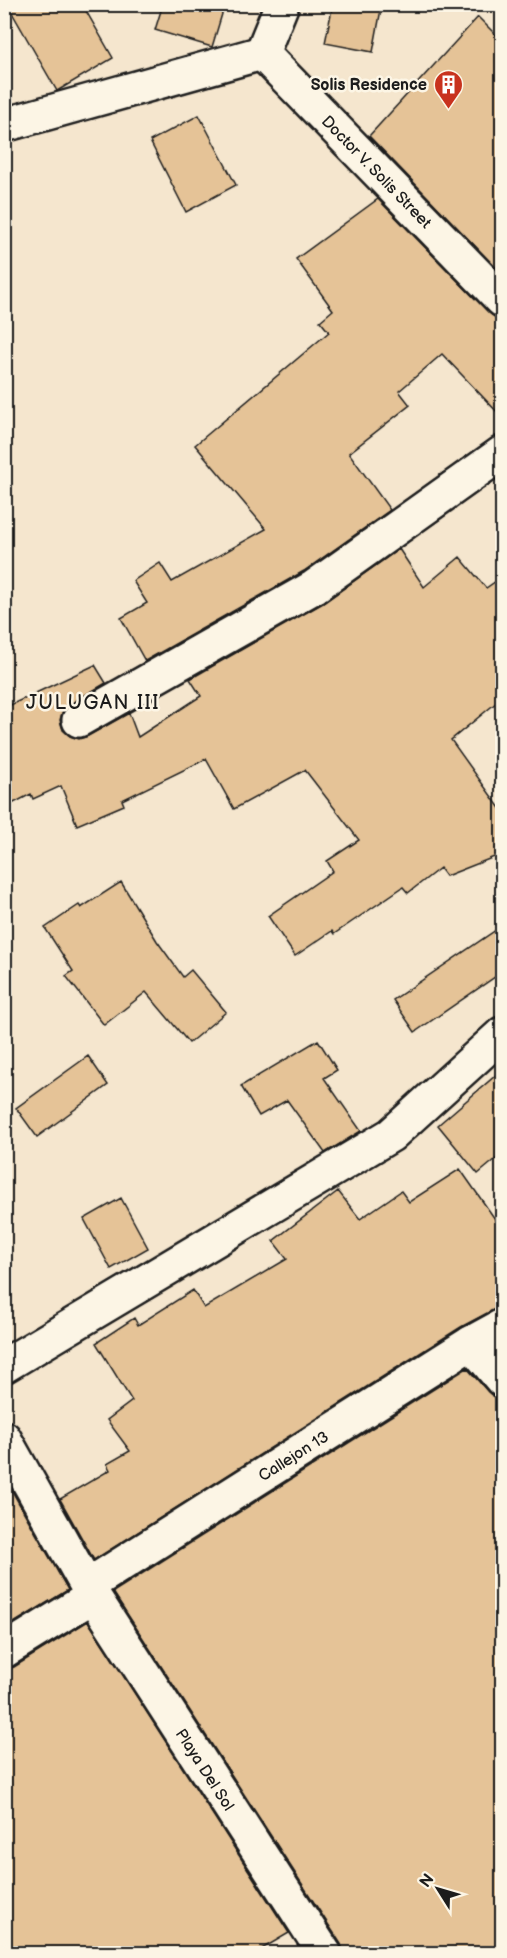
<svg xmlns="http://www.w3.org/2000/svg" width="507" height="1958" font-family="'Balsamiq Sans',sans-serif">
	<rect width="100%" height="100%" fill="#f5e6ce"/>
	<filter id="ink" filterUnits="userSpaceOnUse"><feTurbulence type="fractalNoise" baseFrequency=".0167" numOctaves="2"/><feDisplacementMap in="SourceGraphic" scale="12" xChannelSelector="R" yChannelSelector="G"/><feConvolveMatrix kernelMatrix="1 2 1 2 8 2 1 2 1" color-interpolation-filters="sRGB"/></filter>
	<g filter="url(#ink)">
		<path fill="#e5c397" stroke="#1c1c1c" stroke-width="1.5" d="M7 4H82L113 58 57 91Z
			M163 4H225L212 47 155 30Z
			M333 4H382L373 52 325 43Z
			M478 17 502 41V274L369 136Z
			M199 115 236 185 186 212 150 141Z
			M378 199 489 313 496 318H502V417L442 354 399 391 410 405 349 453 390 510 304 571 145 661 121 618 147 603 133 581 160 563 172 582 266 529 195 445 329 332 320 321 333 310 296 259Z
			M399 549 424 587 460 557 486 588 502 577V698L451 740 502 811V854L446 876 440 868 408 893 403 887 334 934 332 931 295 956 268 916 333 871 327 861 359 840 305 770 234 809 206 759 122 800 124 805 77 825 61 786 33 799 31 794 4 808V708L95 665 106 683 70 704 63 710 60 720 63 730 70 736 79 739 88 736 129 713 138 737 201 696 190 679 323 603Z
			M121 882 157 941 183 977 191 970 226 1012 189 1043 146 992 104 1025 66 976 73 971 45 928 79 905 81 908Z
			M502 926V972L415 1032 393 1000Z
			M318 1040 337 1070 324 1078 361 1131 325 1153 287 1100 259 1116 241 1086Z
			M88 1056 108 1085 37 1137 16 1108Z
			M502 1070V1154L478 1174 438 1125Z
			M460 1169 502 1229V1307L493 1310 461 1327 94 1560 60 1499 110 1470 107 1464 130 1451 107 1420 132 1401 96 1343 134 1318 138 1325 193 1290 204 1308 287 1259 273 1241 338 1191 360 1219 401 1191 409 1202Z
			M121 1198 148 1248 111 1269 84 1219Z
			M467 1368 488 1392 495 1397 502 1398V1953H344L341 1944 113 1592Z
			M4 1477 68 1590 4 1629Z
			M88 1621 289 1933 255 1953H4V1670L14 1667Z"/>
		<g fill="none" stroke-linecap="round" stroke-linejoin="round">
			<defs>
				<g id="minor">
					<path id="s1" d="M282 4 262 53 502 300"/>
					<path d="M4 125 262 53"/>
					<path d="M79 720 314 587 502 453"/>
					<path d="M471 1343 502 1380"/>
					<path d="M4 1366 391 1135 502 1034"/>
					<path id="s2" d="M4 1438 87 1586 325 1954"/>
					<path id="s3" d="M87 1586 471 1343 502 1326"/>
					<path d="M4 1651 93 1596"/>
				</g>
			</defs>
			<use href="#minor" stroke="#1c1c1c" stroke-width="38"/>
			<use href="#minor" stroke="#fcf5e5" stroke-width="33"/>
		</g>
	</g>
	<defs>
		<symbol id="building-pin" viewBox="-11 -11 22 30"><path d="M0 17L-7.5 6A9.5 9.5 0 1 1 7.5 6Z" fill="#c8321e" stroke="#fcf5e5"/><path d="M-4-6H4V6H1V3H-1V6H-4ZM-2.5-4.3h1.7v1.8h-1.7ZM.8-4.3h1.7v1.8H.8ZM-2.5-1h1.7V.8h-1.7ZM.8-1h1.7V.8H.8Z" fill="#fff"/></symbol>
	</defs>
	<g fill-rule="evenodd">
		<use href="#building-pin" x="432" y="68" width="33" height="45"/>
	</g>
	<g text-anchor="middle" stroke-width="5" stroke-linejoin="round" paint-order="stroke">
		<g font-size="16" font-weight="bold" fill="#1c1c1c" stroke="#fcf5e5" text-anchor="end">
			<text x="427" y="90">Solis Residence</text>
		</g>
		<g font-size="16" fill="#1c1c1c" stroke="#fcf5e5">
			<text dy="6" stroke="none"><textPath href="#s1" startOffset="218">Doctor V. Solis Street</textPath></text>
			<text dy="6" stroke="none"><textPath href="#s3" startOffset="244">Callejon 13</textPath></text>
			<text dy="6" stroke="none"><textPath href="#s2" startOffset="388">Playa Del Sol</textPath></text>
		</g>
		<g font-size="20" letter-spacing="1.5" fill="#1c1c1c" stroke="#fcf5e5">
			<text x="93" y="709">JULUGAN III</text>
		</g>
	</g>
	<rect width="507" height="1958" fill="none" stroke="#fcf5e5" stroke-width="24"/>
	<rect x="12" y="12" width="483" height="1934" fill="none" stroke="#1c1c1c" stroke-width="2" filter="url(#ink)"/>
	<g transform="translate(438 1889) rotate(307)" stroke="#fcf5e5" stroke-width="4.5" paint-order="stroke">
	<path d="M0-4.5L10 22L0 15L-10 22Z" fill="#1c1c1c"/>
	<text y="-9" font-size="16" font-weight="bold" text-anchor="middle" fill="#1c1c1c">N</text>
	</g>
</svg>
